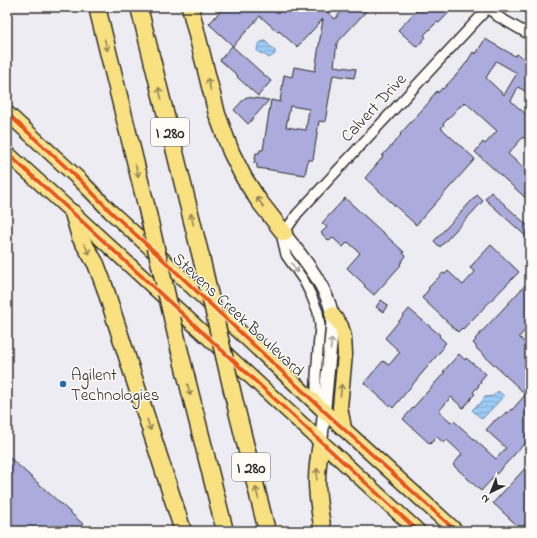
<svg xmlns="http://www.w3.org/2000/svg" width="537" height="538" font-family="'Indie Flower',sans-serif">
	<defs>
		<pattern id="water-rules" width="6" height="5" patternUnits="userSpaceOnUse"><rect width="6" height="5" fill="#9bcbf7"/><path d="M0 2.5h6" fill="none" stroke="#86aed4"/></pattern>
	</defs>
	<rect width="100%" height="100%" fill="#edecf2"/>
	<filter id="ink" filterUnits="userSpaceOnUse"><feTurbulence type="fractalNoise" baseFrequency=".025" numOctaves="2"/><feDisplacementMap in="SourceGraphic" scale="8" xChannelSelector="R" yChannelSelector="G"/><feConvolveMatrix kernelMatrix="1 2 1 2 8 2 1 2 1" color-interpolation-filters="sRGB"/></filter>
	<g filter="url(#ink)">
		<path fill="url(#water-rules)" stroke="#6e8ba5" d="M265 41 275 51V54L269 58 265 55 258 52 257 50C258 44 259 42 265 41Z
			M498 391 504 396 482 419 472 410 475 407 480 404 485 397 493 396Z"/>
		<path fill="#abacdd" stroke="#2b2b2b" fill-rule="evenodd" d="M224 7H246L250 11 253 9 251 7H322L335 19 345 7H370L337 43 334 66 356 69 354 78 333 75 325 122 319 121 313 160H308L305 175 257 168V164L254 163 256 153H259L260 150H263L271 100 280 102 284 75 292 77 294 67 315 71 323 19 297 47 279 31 278 32 260 16 233 46 209 24ZM290 106 309 109 306 130 286 127Z
			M420 7H454L439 23 437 22 424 35 426 37 417 47 398 30Z
			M485 39 515 56 517 54 530 62V94L518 87 511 101 530 118V143L523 137 508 154 527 171 526 172 530 176V202L475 152 483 142 485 144 497 131 465 102 460 107V106L443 124 444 125 441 128 475 159 416 225 365 178 383 157 382 156 401 135 400 134 431 100 430 99 437 91 438 93 442 88 443 89 459 72 467 62 473 52 476 54ZM496 61 517 73 504 95 486 78Z
			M232 46 271 81 258 96 237 77 238 76 220 60Z
			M246 97 269 100 248 124 234 110Z
			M491 192 530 228V240L485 199Z
			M477 195 483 201 440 247 434 241Z
			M345 198 404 252 403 253 406 256 400 264 401 265 374 295 364 286 365 285 347 268 360 253 348 242 343 247 333 238 329 241 321 233 327 227 322 223Z
			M491 245 519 272 463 329 462 328 458 332 422 298 429 289 428 288 443 273 445 274 448 271 463 285 475 272 470 268 473 264Z
			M530 280V325L519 337 530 347V438L524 445H523L481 491 453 465 462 454 447 440 444 443 437 437 430 444 403 419 445 372H443L459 354 465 360 466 358 486 374 480 381 481 382 478 385 479 386 473 392 475 394 471 398V399L463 408 451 397 439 411 452 423 454 421 496 459 506 448 486 430 495 420V421L499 417 501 418 506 412 508 413 511 409 512 410 525 395 520 389 476 348V346L473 343 476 340 475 339Z
			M381 300 388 305 383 312 376 307Z
			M409 309 440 335 439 336 446 343 443 346 444 347 393 408 390 405V406L364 383 383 361 389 365 400 352 385 338Z
			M7 455 83 524 76 531H7Z
			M530 463V519L521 529 493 503Z"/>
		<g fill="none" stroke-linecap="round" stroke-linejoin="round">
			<defs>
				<path id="minor" d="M488 8 497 16 530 35
					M316 404V375L320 326 318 312 311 295 304 281 286 255 282 238 284 233 297 214 489 7"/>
				<path id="secondary" d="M284 233C302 257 325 283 332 313 333 318 332 324 332 329L321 443"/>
				<path id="primary" d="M7 113 81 181 111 212 157 254 324 411 456 531
					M7 153 73 213 418 531
					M332 314 341 326 344 337 345 354 340 407 344 428"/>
				<path id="motorway" d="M97 7 146 205
					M139 7 201 257
					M190 7 217 114 231 152 244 178 259 201 284 233
					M73 213 80 237 96 264 105 288 183 531
					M180 352 225 531
					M235 403 267 531
					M321 443C319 455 317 468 317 481 317 498 320 514 323 531"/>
			</defs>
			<use href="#minor" stroke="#2b2b2b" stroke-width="12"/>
			<use href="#secondary" stroke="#2b2b2b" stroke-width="15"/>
			<use href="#primary" stroke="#2b2b2b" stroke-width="17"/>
			<use href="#motorway" stroke="#2b2b2b" stroke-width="19"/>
			<use href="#minor" stroke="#fdfcf7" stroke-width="9"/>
			<use href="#secondary" stroke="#fdfcf7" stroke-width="12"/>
			<use href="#primary" stroke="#f9e181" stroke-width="14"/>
			<use href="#motorway" stroke="#f9e181" stroke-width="16"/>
			<defs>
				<path id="motorway-bridge" d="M146 205 180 352
					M201 257 235 403"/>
			</defs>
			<use href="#motorway-bridge" stroke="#2b2b2b" stroke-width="19" stroke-linecap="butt"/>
			<use href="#motorway-bridge" stroke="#f9e181" stroke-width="16"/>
			<defs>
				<path id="cycleway" d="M7 113 81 181 111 212 157 254 324 411 456 531
					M7 153 73 213 418 531"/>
			</defs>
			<use href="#cycleway" stroke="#fdfcf7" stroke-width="6"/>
			<use href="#cycleway" stroke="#e8590c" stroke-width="4"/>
		</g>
		<defs><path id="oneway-shaft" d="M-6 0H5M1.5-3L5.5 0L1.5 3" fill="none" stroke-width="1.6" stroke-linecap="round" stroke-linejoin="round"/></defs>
		<g stroke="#928656">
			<use href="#oneway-shaft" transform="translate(106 45) rotate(76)"/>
			<use href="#oneway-shaft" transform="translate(209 84) rotate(-104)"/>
			<use href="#oneway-shaft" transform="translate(160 93) rotate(-104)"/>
			<use href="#oneway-shaft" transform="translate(137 171) rotate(76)"/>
			<use href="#oneway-shaft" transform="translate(260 202) rotate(-127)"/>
			<use href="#oneway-shaft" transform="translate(192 219) rotate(-104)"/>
			<use href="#oneway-shaft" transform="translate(87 249) rotate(60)"/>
			<use href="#oneway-shaft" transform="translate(189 390) rotate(76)"/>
			<use href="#oneway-shaft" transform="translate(341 390) rotate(-85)"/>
			<use href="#oneway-shaft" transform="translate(149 425) rotate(72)"/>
			<use href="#oneway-shaft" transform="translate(317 474) rotate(-87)"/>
			<use href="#oneway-shaft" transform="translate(257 493) rotate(-104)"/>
		</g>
		<g stroke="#9e9e9b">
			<use href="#oneway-shaft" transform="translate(295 268) rotate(55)"/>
			<use href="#oneway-shaft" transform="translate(331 344) rotate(-85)"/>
		</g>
	</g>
	<circle fill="#1f6fb2" stroke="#fdfcf7" stroke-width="1.5" cx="63" cy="384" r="4"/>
	<g text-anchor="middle" stroke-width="3" stroke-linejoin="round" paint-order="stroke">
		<g fill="#fdfcf7" stroke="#6a6a68" stroke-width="1">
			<rect x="151" y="118" width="38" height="28" rx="3"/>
			<rect x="232" y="453" width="38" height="28" rx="3"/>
		</g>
		<g font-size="16" font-weight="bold" fill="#2b2b2b">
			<text x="170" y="138">I 280</text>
			<text x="251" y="473">I 280</text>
		</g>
		<g font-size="17" fill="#2b2b2b" stroke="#fdfcf7">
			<text transform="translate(373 107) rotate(-47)" y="6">Calvert Drive</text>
			<text transform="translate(239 314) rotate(43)" y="6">Stevens Creek Boulevard</text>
		</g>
		<g font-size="17" fill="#2b2b2b" stroke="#fdfcf7" text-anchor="start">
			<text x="71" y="380">Agilent<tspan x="71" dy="20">Technologies</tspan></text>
		</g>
	</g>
	<rect width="537" height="538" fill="none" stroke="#fdfcf7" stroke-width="24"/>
	<rect x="12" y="12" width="513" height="514" fill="none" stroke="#2b2b2b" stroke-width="1.5" filter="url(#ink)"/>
	<g transform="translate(491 492) rotate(223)" stroke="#fdfcf7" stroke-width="3" paint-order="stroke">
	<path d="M0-3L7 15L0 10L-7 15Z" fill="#2b2b2b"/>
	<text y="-6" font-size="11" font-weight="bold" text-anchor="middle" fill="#2b2b2b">N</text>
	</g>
</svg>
